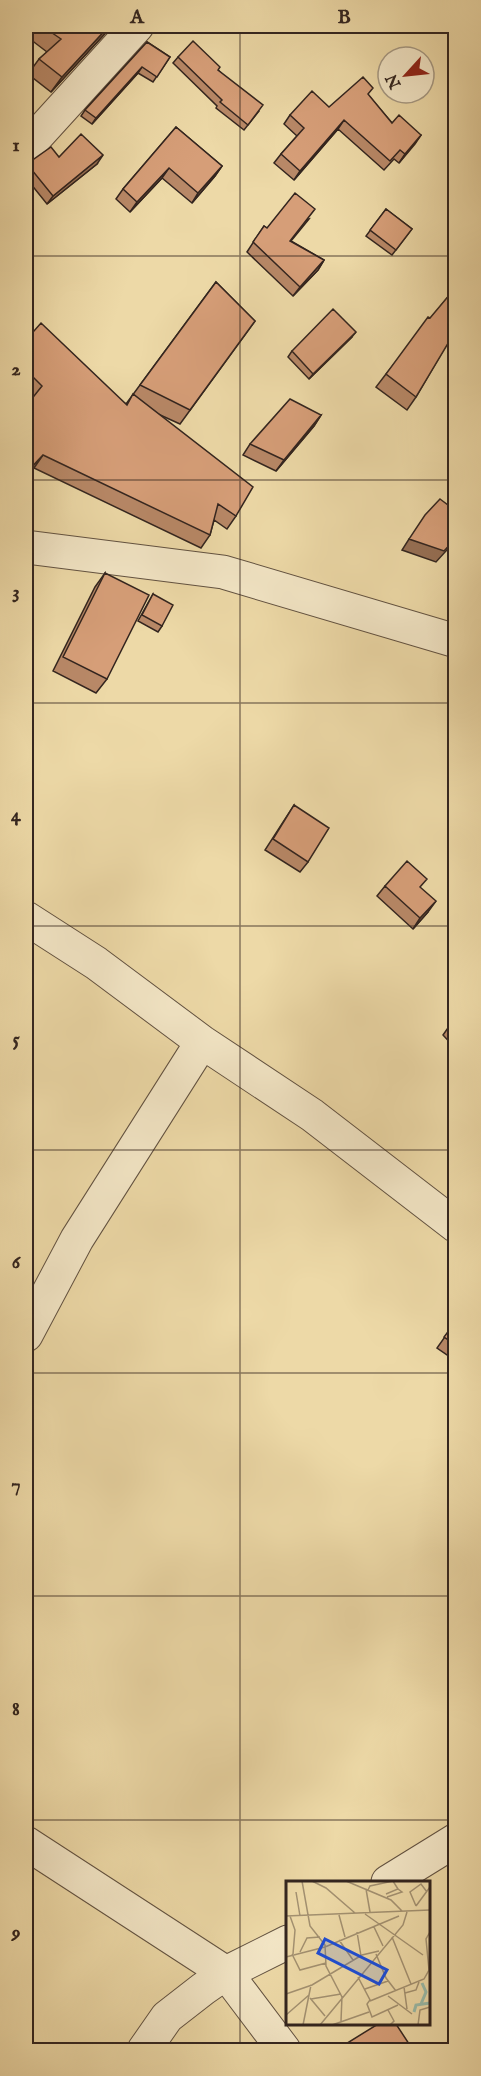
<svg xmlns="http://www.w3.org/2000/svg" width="481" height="2076" font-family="'IM FELL English',serif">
	<rect width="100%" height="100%" fill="#edd9a7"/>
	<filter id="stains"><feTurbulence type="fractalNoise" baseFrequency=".00333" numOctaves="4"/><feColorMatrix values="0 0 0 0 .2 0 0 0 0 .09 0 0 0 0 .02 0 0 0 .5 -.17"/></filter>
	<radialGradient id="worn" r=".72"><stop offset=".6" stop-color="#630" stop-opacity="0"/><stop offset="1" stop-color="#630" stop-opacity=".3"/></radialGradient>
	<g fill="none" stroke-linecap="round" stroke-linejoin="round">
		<defs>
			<path id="street" d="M26 148 137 26
				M26 547 223 572 456 641
				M26 918 96 963 202 1042 312 1115 456 1226
				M26 1335 77 1239 202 1042
				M26 1843 226 1973 284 2050
				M388 1882 456 1840
				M144 2050 167 2017 203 1989 226 1973 288 1942"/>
		</defs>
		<use href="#street" stroke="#625241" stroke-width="35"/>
		<use href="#street" stroke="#f3e6c6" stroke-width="33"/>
	</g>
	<path fill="#b88867" stroke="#33251f" stroke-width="1.5" d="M26 26H112L51 92 28 74 39 59 47 52 26 36Z
		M147 42 170 57 153 82 138 73 92 124 81 116 85 110Z
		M178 57 218 70 259 111 244 130 216 108 217 106 173 63Z
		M456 57V71L448 66 452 60Z
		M368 95 392 123 421 135 399 163 394 159 384 170 338 129 294 180 274 163 281 154 297 136 284 124 290 115 329 107Z
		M176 127 222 166 215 176 192 203 162 178 130 212 116 199 123 189Z
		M59 157 97 164 47 204 26 178V167L27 164Z
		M386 209 412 229 392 255 366 236Z
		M309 219 291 241 324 260 318 270 293 296 247 252 264 226 267 228Z
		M216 282 255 321 180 424 158 414 236 516 227 529 214 520 210 535 201 548 34 468 32 398 26 392V340L126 404Z
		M456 287V333L454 332 416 397 407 410 376 387 386 374Z
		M351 338 309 379 288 357 292 351Z
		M321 415 314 426 276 471 243 455 250 444Z
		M105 573 107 679 96 693 53 671 95 587Z
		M153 594 162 626 158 632 138 621Z
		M294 805 308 862 300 872 265 850Z
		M385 886 428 912 413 929 377 896Z
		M456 1020V1049L443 1035 450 1025Z
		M456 1321V1361L437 1348Z"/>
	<path fill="#966f54" stroke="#33251f" stroke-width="1.5" d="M109 26H112L51 92 62 77Z
		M142 67 138 73 92 124 96 118Z
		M344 120 338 129 294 180 300 171Z
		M421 135 415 144 399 163 405 154Z
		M103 155 97 164 47 204 53 196Z
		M222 166 215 176 192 203 198 193Z
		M169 168 162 178 130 212 137 202Z
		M324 260 318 270 293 296 300 287Z
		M356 332 351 338 309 379 313 374Z
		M321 415 314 426 276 471 284 460Z
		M43 455 34 468 26 477V473Z
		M456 538V540L436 562 402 550 409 539Z
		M436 901 428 912 413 929 420 918Z"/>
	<path fill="#d69e78" stroke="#33251f" stroke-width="1.5" d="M42 26H109L62 77 39 59 61 39Z
		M193 41 220 67 218 70 263 105 248 125 220 102 222 100 178 57Z
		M147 42 170 57 157 77 142 67 96 118 85 110Z
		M363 77 373 88 368 94 392 123 399 115 421 135 405 154 400 150 390 161 344 120 300 171 281 154 304 128 290 115 312 91 329 107Z
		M176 127 222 166 198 193 169 168 137 202 123 189Z
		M81 134 103 155 53 196 27 164 51 147 59 157Z
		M295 193 315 209 290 241 324 260 300 287 253 242 264 226 267 228Z
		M386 209 412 229 396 250 370 230Z
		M216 282 255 321 190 410 140 385Z
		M456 287V330L416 397 386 374 428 317 430 318Z
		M333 309 356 332 313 374 292 351Z
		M41 323 127 405 133 394 253 487 236 516 218 504 210 535 43 455 26 473V406L42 386 26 370V340Z
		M290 399 321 415 284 460 250 444Z
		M440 499 456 511V538L444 551 409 539 425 515Z
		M105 573 149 595 107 679 63 657Z
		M153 594 173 605 162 626 142 615Z
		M294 805 329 828 308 862 273 839Z
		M407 861 427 879 420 887 436 901 420 918 385 886Z
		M456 1020V1030L450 1025Z
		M456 1321V1345L444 1337Z
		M378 2024H396L413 2050H336Z"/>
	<path fill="none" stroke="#33251f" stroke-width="1.5" stroke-opacity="0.55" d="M240 26V2050M26 256H456M26 480H456M26 703H456M26 926H456M26 1150H456M26 1373H456M26 1596H456M26 1820H456"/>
	<g transform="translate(286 1881)">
		<rect width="144" height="144" fill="#edd9a7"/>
		<path fill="none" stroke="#99baa8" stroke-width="3" d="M135 123 140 111 136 102M128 131 130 124 144 122"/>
		<path fill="none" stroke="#a39171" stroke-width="1.5" d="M16 0 24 45 39 64 40 85 56 116M26 0 40 7 69 32M60 0 105 19 116 30M80 8 84 31M82 9 84 5 107 0 112 8 100 13M10 11 14 35M101 16 116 11 112 8M130 25 124 11 135 3 141 11M130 25 144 6M79 33 137 74M53 34 59 56M0 35 144 29M4 35 9 49 7 73M88 46 97 65M71 51 75 75M106 56 125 103M53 59 67 79M14 71 21 57 34 56M6 73 14 89 40 82M90 73 100 97 110 110M0 76 39 66 113 35M72 96 84 119 81 123 86 136 112 124M118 106 121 128M79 108 102 100M119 112 130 109 133 101M0 113 26 104 76 74 93 70M102 115 126 133M24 117 39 135M25 118 55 113M84 120 138 98 143 89 140 58 144 51M102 129 108 140 104 144M0 134 23 114M55 140 56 115M17 144 25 104M34 144 117 44 121 31M46 144 83 131M132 144 134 129 144 126"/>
		<path fill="#1d4ed8" fill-opacity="0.15" stroke="#1d4ed8" stroke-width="3" d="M39 58 101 89 93 103 32 72Z"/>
		<rect width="144" height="144" fill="none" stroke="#33251f" stroke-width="3"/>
	</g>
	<rect width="481" height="2076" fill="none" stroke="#edd9a7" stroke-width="66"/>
	<g transform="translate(406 75) rotate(243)"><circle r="28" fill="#f3e6c6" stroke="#a69983" stroke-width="1.5"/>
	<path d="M0-4.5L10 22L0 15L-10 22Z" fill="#8f2418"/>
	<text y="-9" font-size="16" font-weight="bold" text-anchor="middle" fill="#33251f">N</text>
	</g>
	<rect x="33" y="33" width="415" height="2010" fill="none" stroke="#33251f" stroke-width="2"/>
	<g font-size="20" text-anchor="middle" font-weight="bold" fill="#33251f">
		<text x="137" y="23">A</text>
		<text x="344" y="23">B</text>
		<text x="16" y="151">1</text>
		<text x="16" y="375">2</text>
		<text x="16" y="598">3</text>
		<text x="16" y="821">4</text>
		<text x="16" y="1045">5</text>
		<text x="16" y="1268">6</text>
		<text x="16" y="1491">7</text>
		<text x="16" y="1715">8</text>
		<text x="16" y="1938">9</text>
	</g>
	<rect width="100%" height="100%" filter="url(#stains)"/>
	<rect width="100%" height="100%" fill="url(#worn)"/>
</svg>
